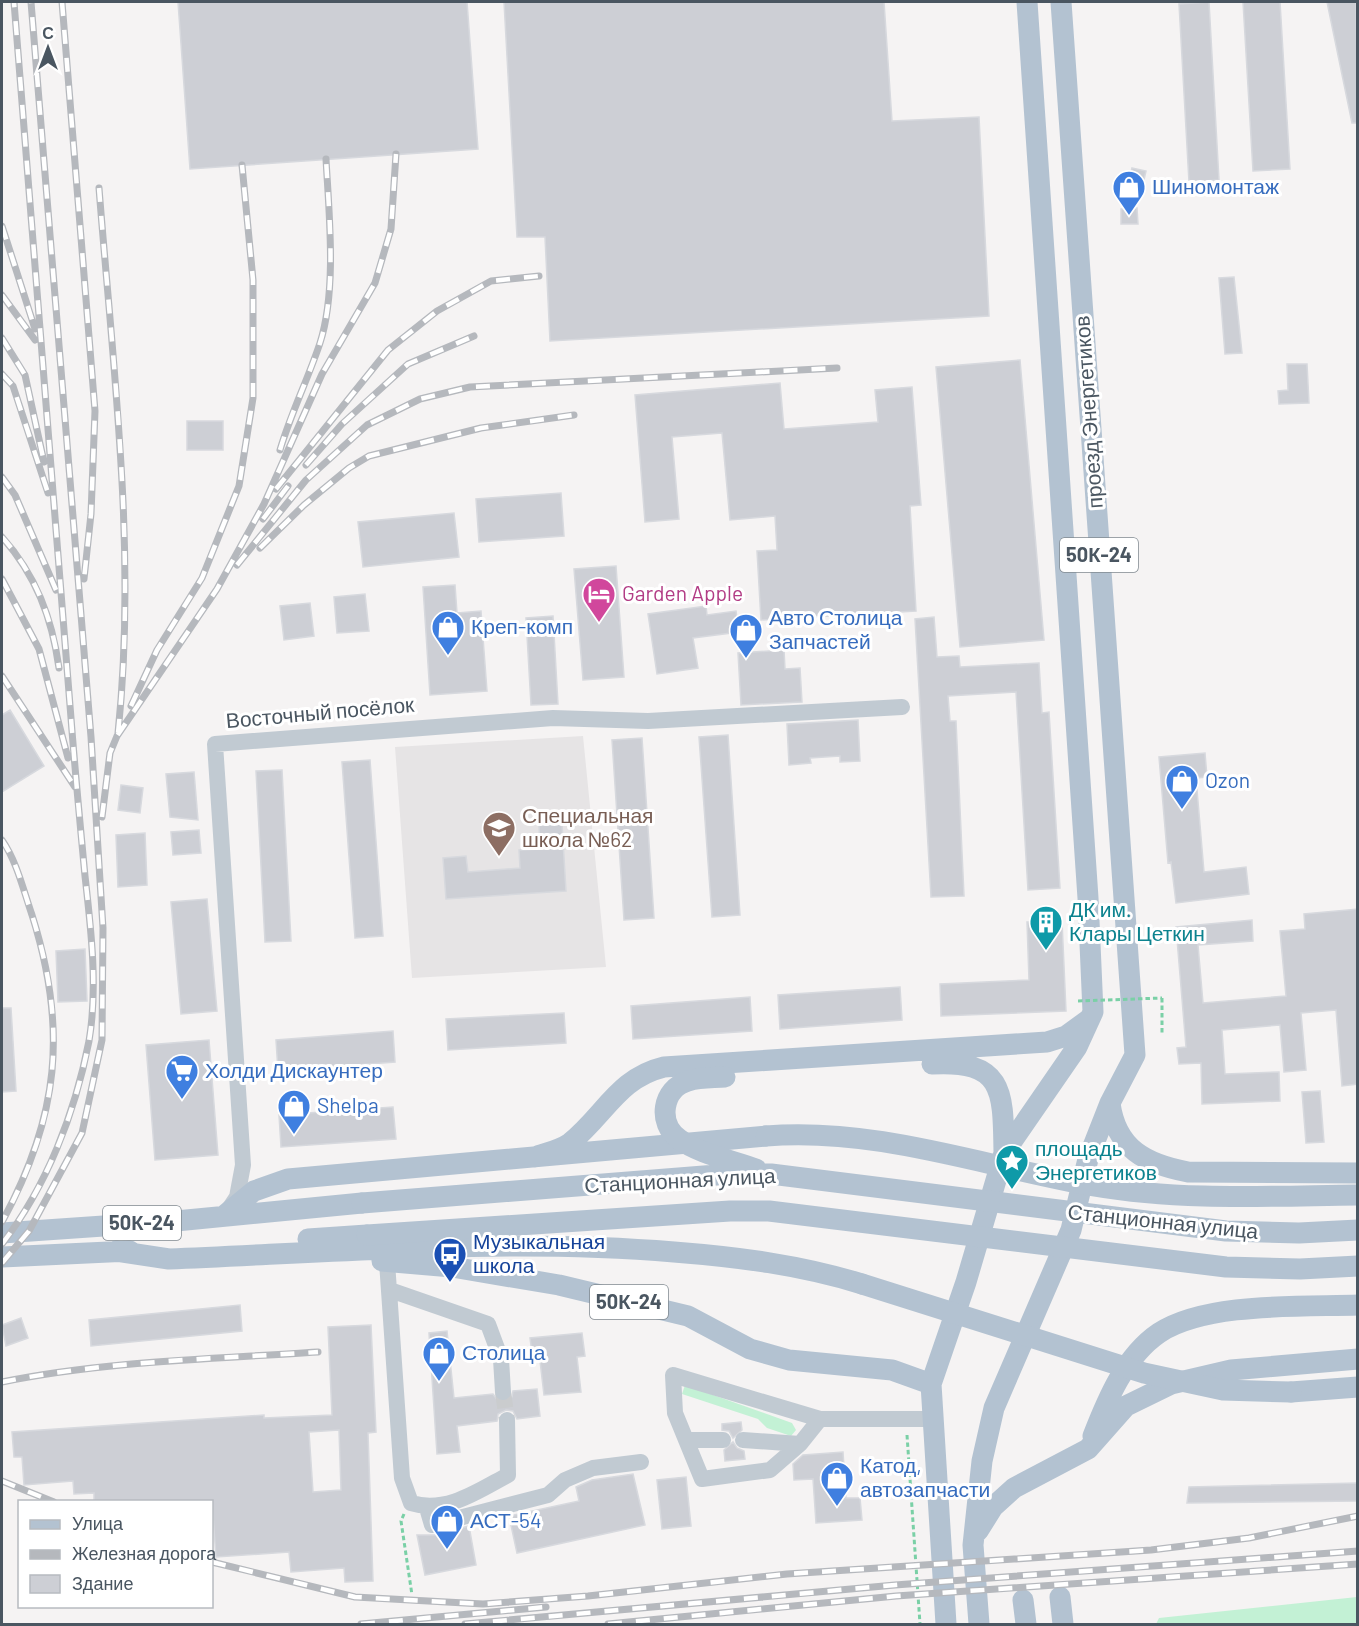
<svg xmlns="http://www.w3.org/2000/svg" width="1359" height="1626" font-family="Barlow,sans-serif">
	<rect width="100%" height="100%" fill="#f5f3f3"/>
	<path fill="#e6e4e5" d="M583 736 606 967 412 978 395 747Z"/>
	<path fill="#c3f1d5" d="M685 1385 792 1423 796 1430 791 1436 767 1428 758 1419 682 1394Z
		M1357 1597V1624H1156L1159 1618Z"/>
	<path fill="#cdcfd5" stroke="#d7d9de" stroke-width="1.5" fill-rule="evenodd" d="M178 2H467L478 149 190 169Z
		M504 2H884L892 121 979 117 989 316 550 341 545 237H517Z
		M1209 2 1219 180 1189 182 1179 4Z
		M1243 2H1280L1290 169 1253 171Z
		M1327 2H1356L1358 123H1352Z
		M1132 168 1146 171 1143 184 1129 181Z
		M1137 208 1138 224H1121V209Z
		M1234 277 1242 353 1225 354 1219 278Z
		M1020 360 1044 640 960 647 936 367Z
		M1287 364H1307L1309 403 1279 404 1278 391 1288 390Z
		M780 383 784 429 878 422 875 390 912 387 921 505 910 506 916 611 761 620 757 551 777 550 775 516 730 520 722 433 672 437 679 519 645 522 635 395Z
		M187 421H223V450H187Z
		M561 493 564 536 479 542 476 499Z
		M454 513 459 557 363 567 358 522Z
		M616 566 624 677 583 680 574 569Z
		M455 585 457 613 481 611 487 691 430 695 423 587Z
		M365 594 369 631 337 633 334 597Z
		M310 603 314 636 284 640 280 606Z
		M706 606 707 615 736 611 739 632 693 638 698 668 657 674 648 614Z
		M553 616 558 704 531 705 526 618Z
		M934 617 937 657 959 656 960 667 1039 663 1042 713 1049 712 1060 888 1028 890 1016 692 948 696 950 721H956L964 896 931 897 915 619Z
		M784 650 785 669 800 668 802 702 741 705 738 653Z
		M10 710 44 766 2 792V715Z
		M858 720 860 761 840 762V756L810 758 811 763 789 765 787 724Z
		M728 735 740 915 712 917 699 737Z
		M642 738 654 918 624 920 612 740Z
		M1205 753 1207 777 1196 778 1204 872 1246 867 1249 894 1176 903 1171 862 1168 863 1159 757Z
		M370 760 383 936 355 938 342 762Z
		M282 770 291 941 265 942 256 771Z
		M194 772 198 820 170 817 166 774Z
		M121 785 143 788 140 813 118 810Z
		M562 824 566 891 446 899 443 858 466 856 468 872 520 868 519 850 540 849 539 825Z
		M199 830 201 853 173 855 171 832Z
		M145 833 147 885 118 887 116 835Z
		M207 899 217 1011 181 1014 171 902Z
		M1358 909V1084L1342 1086 1336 1010 1301 1013 1306 1070 1284 1072 1280 1025 1222 1030 1225 1074 1279 1072 1280 1101 1202 1104 1201 1063 1179 1064 1177 1048 1186 1047 1176 927 1252 920 1253 941 1198 945 1203 1003 1286 996 1280 931 1305 929 1304 914Z
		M1062 921 1066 1011 941 1016 940 984 1029 980 1027 922Z
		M85 949 87 1001 58 1002 56 951Z
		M900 987 902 1020 780 1029 778 995Z
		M750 997 752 1031 633 1039 631 1006Z
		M2 1008H11L16 1091 2 1092Z
		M564 1013 566 1043 448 1050 446 1019Z
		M393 1031 395 1062 278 1071 276 1040Z
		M209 1040 218 1155 155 1160 146 1045Z
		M1320 1091 1324 1142 1306 1143 1302 1092Z
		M393 1107 396 1139 281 1147 279 1115Z
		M240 1305 242 1331 91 1346 89 1320Z
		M21 1318 28 1338 6 1346 2 1325Z
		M371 1325 376 1432 368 1433 373 1581 345 1582 344 1568 291 1572 289 1552 216 1557 212 1502H94V1493L74 1494 73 1481 24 1485 22 1457H14L12 1432 264 1415V1418L332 1415 328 1327ZM339 1430 341 1490 313 1492 309 1432Z
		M447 1331 454 1398 493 1394 498 1401 504 1402 512 1397 513 1391 537 1389 540 1416 517 1419 513 1411 506 1410 498 1414 497 1421 457 1426 460 1452 437 1454 429 1333Z
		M582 1333 585 1356 577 1357 581 1392 544 1395 540 1361H533L530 1338Z
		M741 1422 742 1430 733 1438 729 1431 722 1430V1424Z
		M733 1442 737 1448 744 1451 745 1459 725 1461 724 1450Z
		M843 1452 846 1498H860L862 1520 816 1523 813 1479 794 1480 793 1464 803 1455Z
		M633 1474 645 1525 517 1553 509 1516 579 1501 576 1487 592 1480Z
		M686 1477 691 1526 662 1529 657 1480Z
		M1358 1483V1501L1187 1503 1189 1487Z
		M469 1526 476 1565 425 1575 417 1535H435Z"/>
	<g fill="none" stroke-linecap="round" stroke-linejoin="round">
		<path stroke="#caccce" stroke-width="16" stroke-dasharray="16 8" stroke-linecap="butt" d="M503 1392 507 1420"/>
		<path stroke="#7ad0a6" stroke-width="3" stroke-dasharray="4.5 3" stroke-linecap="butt" d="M1162 998V1034
			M907 1435 920 1624
			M404 1514 401 1521 412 1595"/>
		<path stroke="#c1cad2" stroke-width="16" d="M229 1209 237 1197 243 1165 215 744 553 718 648 721 902 707
			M387 1262 402 1478 411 1503C446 1514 478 1491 508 1475L507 1420
			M390 1290 488 1324 501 1359 503 1392
			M820 1419 800 1444 770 1470 702 1479 675 1413 673 1375 820 1419H933
			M686 1440H723
			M743 1440 800 1444
			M427 1508 432 1525 548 1495 565 1480 593 1468 641 1462"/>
		<path stroke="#b3c2d1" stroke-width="21" d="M932 1064C1005 1060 1003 1092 1004 1153
			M1110 1103C1116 1149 1146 1164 1188 1172L1358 1173
			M535 1157C546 1153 560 1150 570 1143 605 1115 618 1078 664 1067L1047 1042 1066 1036 1088 1020
			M226 1214 254 1191 288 1179 766 1136
			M2 1233 176 1221 362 1203
			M308 1239 367 1235
			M116 1251 169 1259C337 1252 506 1238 674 1252 738 1257 801 1265 862 1284
			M2 1257 130 1251
			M382 1261 452 1267 559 1285 688 1316 750 1349 789 1360 892 1370 931 1384
			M1291 1392 1358 1387
			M1093 1436C1107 1400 1125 1356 1159 1333 1206 1302 1302 1307 1358 1305
			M978 1531 993 1507 1014 1488 1088 1449 1126 1406 1171 1384 1231 1370 1358 1359
			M1060 1597 1063 1624
			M1023 1600 1026 1624
			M946 1624 931 1384 966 1282 1004 1153 1077 1047 1093 1012 1088 898 1027 2
			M979 1624 973 1545 982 1461 994 1408 1071 1230 1088 1159 1110 1103 1135 1055 1061 2"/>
		<defs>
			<path id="rail" d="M62 2 95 411 91 514 84 579
				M99 188C113 369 137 552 118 733
				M2 226 35 329
				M2 295 35 340
				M2 338 25 375 44 462
				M2 374 13 386 48 493
				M280 450C291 413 308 379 320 343 337 290 329 214 326 159
				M306 465 342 424 408 364 474 336
				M2 477 15 495 56 590
				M276 489 388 350 437 311 491 281 539 276
				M263 519 288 486
				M2 537C36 575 52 618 59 668
				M260 548 304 505 349 468 369 456 481 428 574 415
				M237 565 306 480 367 425 420 399 470 387 837 368
				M2 579 39 649 68 758
				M2 676 75 787
				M131 706 157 650 202 578 239 486 253 398V280L242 165
				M102 817 110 753 117 736 217 589 264 504 322 374 375 283 391 229 396 154
				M2 840C17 862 23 889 32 915 68 1029 59 1117 2 1222
				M2 1244C47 1186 75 1113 89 1041 98 988 91 929 85 876 80 823 75 771 71 718 52 479 33 240 14 2
				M2 1263 29 1231 82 1133 102 1040 103 928 91 737 31 2
				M2 1382C106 1361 213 1359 318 1352
				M2 1481 54 1502
				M212 1562 355 1597 483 1604 588 1596 787 1574 1151 1550 1249 1538 1358 1516
				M361 1624 546 1607
				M465 1624 895 1585 1358 1551
				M608 1624 896 1596 1358 1564"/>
		</defs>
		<use href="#rail" stroke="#b5b8bd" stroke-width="7"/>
		<use href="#rail" stroke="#fff" stroke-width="4.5" stroke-dasharray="14" stroke-linecap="butt"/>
		<path stroke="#7ad0a6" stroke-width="3" stroke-dasharray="4.5 3" stroke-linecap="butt" d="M1078 1001 1162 998"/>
		<path stroke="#b3c2d1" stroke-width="21" d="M725 1077C713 1078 700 1077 688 1081 662 1089 657 1123 679 1139 699 1154 732 1160 756 1169
			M766 1136C877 1127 986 1167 1094 1186 1181 1201 1270 1196 1358 1195
			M362 1203 729 1174H771L1226 1231 1299 1233 1358 1230
			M367 1235 730 1211H769L1226 1267 1300 1269 1358 1266
			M862 1284 1144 1373 1223 1390 1291 1392"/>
	</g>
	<defs>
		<symbol id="shop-pin" viewBox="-11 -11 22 30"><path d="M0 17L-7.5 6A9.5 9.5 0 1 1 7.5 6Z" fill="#3f7fe0" stroke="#fff"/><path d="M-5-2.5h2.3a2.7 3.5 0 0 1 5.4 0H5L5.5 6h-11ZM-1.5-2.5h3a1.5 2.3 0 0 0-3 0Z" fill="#fff"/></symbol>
		<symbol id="hotel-pin" viewBox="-11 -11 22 30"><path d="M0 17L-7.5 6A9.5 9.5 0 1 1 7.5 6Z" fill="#d1479c" stroke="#fff"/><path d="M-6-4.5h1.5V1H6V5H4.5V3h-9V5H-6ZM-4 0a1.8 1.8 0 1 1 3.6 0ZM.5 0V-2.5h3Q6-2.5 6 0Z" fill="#fff"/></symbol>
		<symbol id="school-pin" viewBox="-11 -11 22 30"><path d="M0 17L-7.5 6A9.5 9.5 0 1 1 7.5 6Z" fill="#8d6e63" stroke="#fff"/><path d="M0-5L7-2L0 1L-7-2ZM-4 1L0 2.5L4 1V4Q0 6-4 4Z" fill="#fff"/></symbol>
		<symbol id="building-pin" viewBox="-11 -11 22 30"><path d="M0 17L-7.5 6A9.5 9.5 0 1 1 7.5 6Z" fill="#0f9aa8" stroke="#fff"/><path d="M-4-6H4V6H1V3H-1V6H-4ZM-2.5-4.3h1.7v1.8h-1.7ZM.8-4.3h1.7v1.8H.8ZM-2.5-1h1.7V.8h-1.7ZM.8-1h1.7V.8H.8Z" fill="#fff"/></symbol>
		<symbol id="supermarket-pin" viewBox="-11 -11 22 30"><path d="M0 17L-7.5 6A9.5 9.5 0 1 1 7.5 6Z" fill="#3f7fe0" stroke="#fff"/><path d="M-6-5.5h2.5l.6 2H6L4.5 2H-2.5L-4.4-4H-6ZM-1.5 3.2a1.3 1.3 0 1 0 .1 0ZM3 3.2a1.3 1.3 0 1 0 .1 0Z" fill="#fff"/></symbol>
		<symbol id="sight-pin" viewBox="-11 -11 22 30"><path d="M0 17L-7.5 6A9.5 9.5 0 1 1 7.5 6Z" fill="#0f9aa8" stroke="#fff"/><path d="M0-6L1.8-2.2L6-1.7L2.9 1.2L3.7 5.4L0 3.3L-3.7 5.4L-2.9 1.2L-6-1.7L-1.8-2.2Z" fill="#fff"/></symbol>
		<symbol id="bus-pin" viewBox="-11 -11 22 30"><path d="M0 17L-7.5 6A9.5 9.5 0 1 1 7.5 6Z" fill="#1a4fb4" stroke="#fff"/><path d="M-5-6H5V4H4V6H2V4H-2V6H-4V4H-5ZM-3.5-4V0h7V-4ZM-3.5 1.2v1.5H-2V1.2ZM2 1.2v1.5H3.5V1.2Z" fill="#fff"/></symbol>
	</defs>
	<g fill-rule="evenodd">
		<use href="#shop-pin" x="1110" y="168" width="38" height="52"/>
		<use href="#hotel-pin" x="580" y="575" width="38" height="52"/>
		<use href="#shop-pin" x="429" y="608" width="38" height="52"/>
		<use href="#shop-pin" x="727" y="611" width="38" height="52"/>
		<use href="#shop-pin" x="1163" y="762" width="38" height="52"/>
		<use href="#school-pin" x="480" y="809" width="38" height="52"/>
		<use href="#building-pin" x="1027" y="903" width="38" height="52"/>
		<use href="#supermarket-pin" x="163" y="1052" width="38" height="52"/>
		<use href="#shop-pin" x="275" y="1087" width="38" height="52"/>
		<use href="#sight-pin" x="993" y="1142" width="38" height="52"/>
		<use href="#bus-pin" x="431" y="1235" width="38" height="52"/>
		<use href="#shop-pin" x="420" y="1334" width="38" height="52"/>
		<use href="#shop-pin" x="818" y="1459" width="38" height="52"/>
		<use href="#shop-pin" x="428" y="1502" width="38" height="52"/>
	</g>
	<g text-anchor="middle" stroke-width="6" stroke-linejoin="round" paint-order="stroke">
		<g fill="#fff" stroke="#808990" stroke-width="1.5">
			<rect x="1060" y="538" width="78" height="34" rx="4.5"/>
			<rect x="103" y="1206" width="78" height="34" rx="4.5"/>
			<rect x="590" y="1285" width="78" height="34" rx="4.5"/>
		</g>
		<g font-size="20" font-weight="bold" fill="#4a5661">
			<text x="1099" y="562">50К-24</text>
			<text x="142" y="1230">50К-24</text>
			<text x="629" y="1309">50К-24</text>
		</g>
		<g font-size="21" fill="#366cbe" stroke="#fff" text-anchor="start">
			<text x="1152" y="194">Шиномонтаж</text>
			<text x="769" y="625">Авто Столица<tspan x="769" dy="24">Запчастей</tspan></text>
			<text x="471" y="634">Креп-комп</text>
			<text x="1205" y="788">Ozon</text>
			<text x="205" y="1078">Холди Дискаунтер</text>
			<text x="317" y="1113">Shelpa</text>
			<text x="462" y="1360">Столица</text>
			<text x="860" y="1473">Катод,<tspan x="860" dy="24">автозапчасти</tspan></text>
			<text x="470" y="1528">АСТ-54</text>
		</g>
		<g font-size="21" fill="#4a5661" stroke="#fff">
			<text transform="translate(1089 412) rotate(-94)" y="7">проезд Энергетиков</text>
			<text transform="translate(320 713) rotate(-5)" y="7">Восточный посёлок</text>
			<text transform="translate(680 1181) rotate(-3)" y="7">Станционная улица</text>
			<text transform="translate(1163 1222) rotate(6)" y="7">Станционная улица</text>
		</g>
		<g font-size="21" fill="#b23c85" stroke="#fff" text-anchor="start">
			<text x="622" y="601">Garden Apple</text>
		</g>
		<g font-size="21" fill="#785e54" stroke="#fff" text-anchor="start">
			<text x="522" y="823">Специальная<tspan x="522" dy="24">школа №62</tspan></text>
		</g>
		<g font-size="21" fill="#0d838f" stroke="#fff" text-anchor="start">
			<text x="1069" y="917">ДК им.<tspan x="1069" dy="24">Клары Цеткин</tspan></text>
			<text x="1035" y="1156">площадь<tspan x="1035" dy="24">Энергетиков</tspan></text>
		</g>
		<g font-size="21" fill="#164399" stroke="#fff" text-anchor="start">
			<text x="473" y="1249">Музыкальная<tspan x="473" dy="24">школа</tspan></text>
		</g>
	</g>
	<rect width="1359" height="1626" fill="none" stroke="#4a5661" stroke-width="6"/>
	<rect x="18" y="1500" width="195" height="108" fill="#ffffff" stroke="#b7bbc0" stroke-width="1.5"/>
	<rect x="30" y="1520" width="30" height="9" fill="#b3c2d1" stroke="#b7bbc0" stroke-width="1.5"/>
	<text x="72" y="1530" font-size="18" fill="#4a5661">Улица</text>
	<rect x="30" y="1550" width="30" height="9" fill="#b5b8bd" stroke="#b7bbc0" stroke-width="1.5"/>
	<text x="72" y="1560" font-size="18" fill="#4a5661">Железная дорога</text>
	<rect x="30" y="1575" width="30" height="18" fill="#cdcfd5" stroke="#b7bbc0" stroke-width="1.5"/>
	<text x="72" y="1590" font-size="18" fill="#4a5661">Здание</text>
	<g transform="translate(48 48)" stroke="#ffffff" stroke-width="4.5" paint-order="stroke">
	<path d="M0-4.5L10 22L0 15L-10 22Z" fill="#4a5661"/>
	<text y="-9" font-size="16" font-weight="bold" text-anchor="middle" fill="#4a5661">С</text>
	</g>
</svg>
